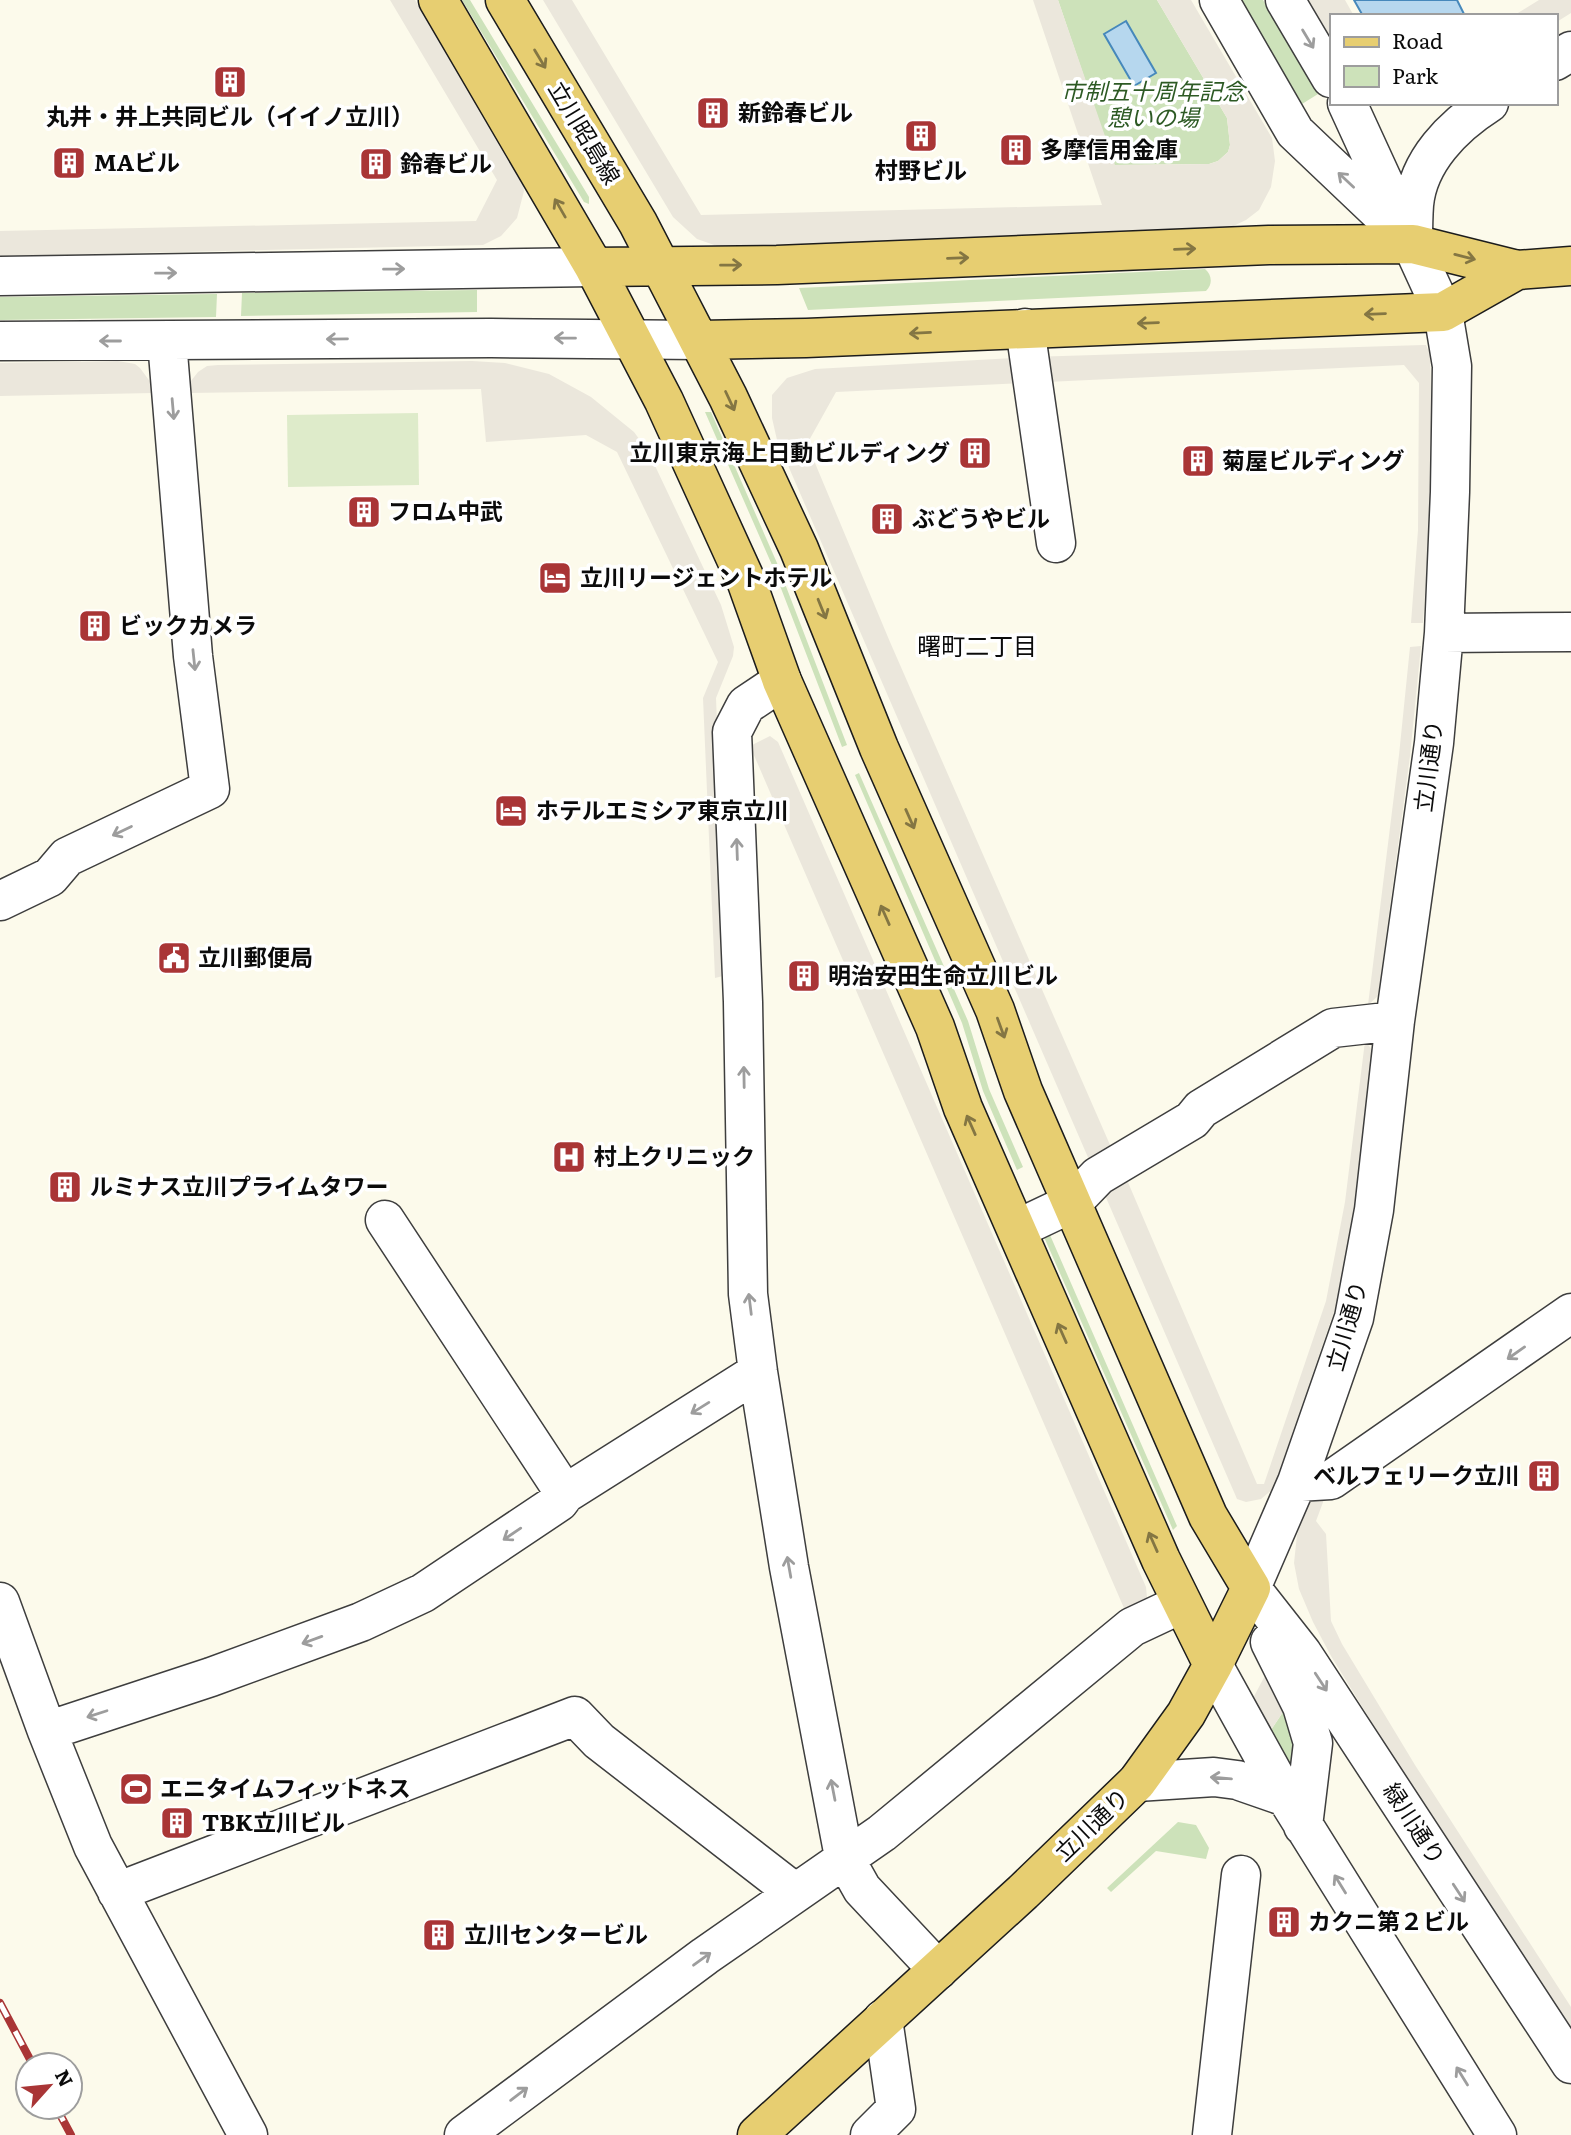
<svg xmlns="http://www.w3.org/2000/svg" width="1571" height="2135" font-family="Literata,'Noto Sans JP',serif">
	<rect width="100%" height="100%" fill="#fcfaeb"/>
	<path fill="#cde2ba" d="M462 0H470L589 197V204L584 202Z
		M1058 0H1157L1227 118 1230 145 1228 152 1218 161 1209 164 1114 165Z
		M1241 0H1263L1318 94 1302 104Z
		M1205 269C1212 275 1213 284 1206 291L808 310 799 288Z
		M477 290V312L241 316 242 293Z
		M217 294 216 317 0 320V297Z
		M705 412H711L777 563 847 745 842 747 772 565Z
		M859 773 968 1021 989 1089 1023 1167 1017 1170 983 1091 962 1023 855 775Z
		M1047 1234 1050 1235 1177 1526 1173 1530 1044 1237Z
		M1289 1703 1297 1730 1298 1783 1267 1736Z
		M1178 1822 1196 1825 1209 1848 1206 1859 1156 1851 1111 1892 1107 1888Z"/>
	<path fill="#deebca" d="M418 413 419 485 288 487 287 415Z"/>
	<path fill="#ebe7dc" d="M390 0H415L522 178 524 191 517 218 501 236 483 245 0 256V231L476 221 497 180Z
		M543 0H572L701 215 1102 205 1033 0H1058L1115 165 1209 164 1218 161 1228 152 1230 145 1227 118 1157 0H1191L1272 138 1275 161 1271 187 1259 210 1246 220 1229 228 1111 231 771 248 720 247 697 239 673 217Z
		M1308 0H1345L1354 16H1331V40Z
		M1539 0H1571V13L1555 23V16H1513Z
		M1423 345H1426L1430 354 1432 426 1429 537 1423 623H1411L1418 530 1419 383 1404 365 836 392 807 444 890 642 1114 1154 1090 1162 777 440 772 418V395L787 378 815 369 1030 357Z
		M118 361 135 364 140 368 151 383 153 393 0 396V363Z
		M472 361 505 363 549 374 591 397 634 432 648 451 721 605 734 647 733 656 716 698 727 970 723 976 715 978 703 698 718 662 617 452 586 435 486 442 481 389 189 393 191 381 198 372 207 366 218 365Z
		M1421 646 1410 756 1378 996 1368 1005 1399 755 1410 647Z
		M770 736 778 742 1146 1587 1147 1598 1143 1607 1127 1615 750 746Z
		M1365 1041 1373 1051 1356 1202 1337 1303 1273 1489 1261 1499 1246 1502 1237 1499 1234 1492 1104 1193 1124 1173 1257 1484H1264L1326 1301 1345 1202Z
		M1325 1497 1316 1521 1326 1534 1331 1621 1342 1644 1415 1765 1571 2007V2033L1403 1773 1331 1656 1313 1622 1299 1589 1294 1563 1297 1535 1307 1503Z
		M1270 1666 1289 1703 1267 1736 1250 1704Z"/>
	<path fill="#b6d7ee" stroke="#4688bb" stroke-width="2" d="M1354 0H1457L1464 14 1363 16Z
		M1126 21 1156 73 1134 86 1104 34Z"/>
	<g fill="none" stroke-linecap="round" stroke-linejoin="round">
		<defs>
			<path id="minor" d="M1219 0 1295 132 1396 228
				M1285 0 1331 78
				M1555 61 1571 51
				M1413 244C1413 231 1413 218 1414 205 1418 161 1453 126 1489 103
				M0 276 594 267
				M1025 328 1056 543
				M0 341 491 338 700 340
				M1444 633 1571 632
				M782 681 746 705 732 732 743 1002 748 1294 758 1372 789 1567 844 1857 862 1889 938 1970
				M0 901 50 877 67 857 210 789 193 656 167 341
				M385 1220 565 1494
				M1017 1229 1072 1203 1098 1176 1192 1120 1201 1109 1333 1028 1395 1021
				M1297 1482 1331 1480 1571 1313
				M1251 1588 1297 1482 1354 1318 1374 1210 1395 1021 1434 743 1444 633 1450 492 1452 366 1443 312 1347 103
				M1251 1588 1302 1653 1571 2064
				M0 1602 47 1731 93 1846 248 2135
				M1270 1642 1302 1706 1313 1743 1303 1826
				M1213 1665 1286 1797 1497 2135
				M47 1731 211 1677 361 1622 423 1593 559 1502 565 1494 758 1372
				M1137 1782 1214 1777 1237 1780 1286 1797
				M117 1892 575 1716 599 1741 794 1892
				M464 2135 705 1956 882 1833 1132 1627 1181 1604
				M870 2135 896 2109 883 2019
				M1212 2135 1241 1875"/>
			<path id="major" d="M438 0 594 267 664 401 747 583 782 681 935 1027 963 1108 1161 1560 1213 1665
				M505 0 638 223 728 397 799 549 879 748 995 1010 1023 1091 1208 1516 1251 1588 1213 1665 1186 1714 1137 1782 1023 1892 757 2135
				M594 267 777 265 1269 245 1413 244 1517 270 1571 266
				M700 340 806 338 1443 312 1517 270"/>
		</defs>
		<use href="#minor" stroke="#3e3e3e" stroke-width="41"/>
		<use href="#major" stroke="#1c1c1c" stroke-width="41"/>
		<use href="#minor" stroke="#fff" stroke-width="38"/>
		<use href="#major" stroke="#e7ce71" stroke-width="38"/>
		<defs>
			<path id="rail" d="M0 2003 33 2065
				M56 2107 71 2135"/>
		</defs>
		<use href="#rail" stroke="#a93536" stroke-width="8"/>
		<use href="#rail" stroke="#fff" stroke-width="5" stroke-dasharray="16" stroke-linecap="butt"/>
	</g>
	<defs><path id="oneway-shaft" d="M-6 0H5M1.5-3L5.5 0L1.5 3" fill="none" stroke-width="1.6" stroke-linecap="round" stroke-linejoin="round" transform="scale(1.75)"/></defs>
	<g stroke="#9d9d9d">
		<use href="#oneway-shaft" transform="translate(1308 39) rotate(59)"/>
		<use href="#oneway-shaft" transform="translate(1346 180) rotate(-137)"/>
		<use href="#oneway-shaft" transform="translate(394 269) rotate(-1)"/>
		<use href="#oneway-shaft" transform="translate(166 273) rotate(-1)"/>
		<use href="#oneway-shaft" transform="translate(565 338) rotate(-179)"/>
		<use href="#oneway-shaft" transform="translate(337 339) rotate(179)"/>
		<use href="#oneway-shaft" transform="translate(110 341) rotate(180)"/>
		<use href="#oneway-shaft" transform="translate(173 409) rotate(85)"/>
		<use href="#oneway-shaft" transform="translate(194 660) rotate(84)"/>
		<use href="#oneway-shaft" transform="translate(122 831) rotate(154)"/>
		<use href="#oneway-shaft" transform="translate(737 849) rotate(-92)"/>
		<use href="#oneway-shaft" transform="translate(744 1077) rotate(-91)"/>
		<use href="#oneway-shaft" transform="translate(750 1304) rotate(-97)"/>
		<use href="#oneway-shaft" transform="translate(1516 1353) rotate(145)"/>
		<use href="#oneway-shaft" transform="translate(700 1408) rotate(148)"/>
		<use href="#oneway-shaft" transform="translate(512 1534) rotate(146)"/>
		<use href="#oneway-shaft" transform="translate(789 1567) rotate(-100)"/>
		<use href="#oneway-shaft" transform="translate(312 1640) rotate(160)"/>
		<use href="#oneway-shaft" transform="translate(1321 1682) rotate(57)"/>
		<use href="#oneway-shaft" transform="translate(97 1714) rotate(162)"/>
		<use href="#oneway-shaft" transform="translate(1221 1778) rotate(-175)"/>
		<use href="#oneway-shaft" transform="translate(833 1790) rotate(-101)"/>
		<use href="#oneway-shaft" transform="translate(1340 1884) rotate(-122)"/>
		<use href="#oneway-shaft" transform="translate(1459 1893) rotate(57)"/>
		<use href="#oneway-shaft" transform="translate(702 1959) rotate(-36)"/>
		<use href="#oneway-shaft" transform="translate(1462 2076) rotate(-122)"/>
		<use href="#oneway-shaft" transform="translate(519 2094) rotate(-37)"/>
	</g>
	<g stroke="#847643">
		<use href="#oneway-shaft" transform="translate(540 59) rotate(59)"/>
		<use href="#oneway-shaft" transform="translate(560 208) rotate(-120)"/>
		<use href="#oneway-shaft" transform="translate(1185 249) rotate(-2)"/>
		<use href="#oneway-shaft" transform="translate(1465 257) rotate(14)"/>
		<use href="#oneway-shaft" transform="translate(958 258) rotate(-2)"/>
		<use href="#oneway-shaft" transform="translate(731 265) rotate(-1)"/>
		<use href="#oneway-shaft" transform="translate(1375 314) rotate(178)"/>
		<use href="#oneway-shaft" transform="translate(1148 323) rotate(178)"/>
		<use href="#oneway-shaft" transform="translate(920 333) rotate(177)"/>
		<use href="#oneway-shaft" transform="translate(730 401) rotate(65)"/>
		<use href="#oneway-shaft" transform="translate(822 609) rotate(68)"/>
		<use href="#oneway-shaft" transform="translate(910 819) rotate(66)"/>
		<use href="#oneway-shaft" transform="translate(885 915) rotate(-114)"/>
		<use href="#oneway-shaft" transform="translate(1001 1028) rotate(70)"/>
		<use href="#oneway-shaft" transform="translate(971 1125) rotate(-114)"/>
		<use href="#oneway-shaft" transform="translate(1062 1333) rotate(-114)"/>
		<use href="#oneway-shaft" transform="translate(1153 1542) rotate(-114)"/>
	</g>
	<defs>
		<symbol id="building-square" viewBox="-11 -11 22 22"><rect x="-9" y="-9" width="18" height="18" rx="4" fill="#a93536" stroke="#fff"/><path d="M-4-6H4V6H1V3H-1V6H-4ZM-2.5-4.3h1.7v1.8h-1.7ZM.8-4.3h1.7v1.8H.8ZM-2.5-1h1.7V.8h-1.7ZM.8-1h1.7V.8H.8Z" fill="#fff"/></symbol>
		<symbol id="hotel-square" viewBox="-11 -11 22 22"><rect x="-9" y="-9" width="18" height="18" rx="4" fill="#a93536" stroke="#fff"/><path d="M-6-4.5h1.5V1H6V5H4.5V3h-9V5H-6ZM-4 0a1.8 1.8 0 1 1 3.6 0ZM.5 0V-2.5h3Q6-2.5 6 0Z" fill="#fff"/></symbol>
		<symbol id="civic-square" viewBox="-11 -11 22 22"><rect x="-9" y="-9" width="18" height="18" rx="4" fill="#a93536" stroke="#fff"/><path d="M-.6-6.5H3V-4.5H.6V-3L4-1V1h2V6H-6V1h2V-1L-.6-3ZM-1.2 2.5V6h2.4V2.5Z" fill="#fff"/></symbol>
		<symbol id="hospital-square" viewBox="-11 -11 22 22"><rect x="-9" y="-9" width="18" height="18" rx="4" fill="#a93536" stroke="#fff"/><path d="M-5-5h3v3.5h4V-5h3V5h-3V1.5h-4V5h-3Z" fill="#fff"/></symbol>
		<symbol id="stadium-square" viewBox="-11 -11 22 22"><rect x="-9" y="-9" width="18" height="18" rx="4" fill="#a93536" stroke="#fff"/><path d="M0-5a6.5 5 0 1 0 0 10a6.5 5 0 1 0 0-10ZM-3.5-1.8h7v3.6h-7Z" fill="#fff"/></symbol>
	</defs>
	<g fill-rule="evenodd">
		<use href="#building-square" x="211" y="63" width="38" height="38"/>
		<use href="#building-square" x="694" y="94" width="38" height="38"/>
		<use href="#building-square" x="902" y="117" width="38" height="38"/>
		<use href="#building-square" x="997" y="131" width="38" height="38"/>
		<use href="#building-square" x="50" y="144" width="38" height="38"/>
		<use href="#building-square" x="357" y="145" width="38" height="38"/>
		<use href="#building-square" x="956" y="434" width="38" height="38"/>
		<use href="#building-square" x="1179" y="442" width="38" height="38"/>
		<use href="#building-square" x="345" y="493" width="38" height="38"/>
		<use href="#building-square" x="868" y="500" width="38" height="38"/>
		<use href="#hotel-square" x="536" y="559" width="38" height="38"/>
		<use href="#building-square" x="76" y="607" width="38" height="38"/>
		<use href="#hotel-square" x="492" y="792" width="38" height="38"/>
		<use href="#civic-square" x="155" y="939" width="38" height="38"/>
		<use href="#building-square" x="785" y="957" width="38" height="38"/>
		<use href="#hospital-square" x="550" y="1138" width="38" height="38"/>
		<use href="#building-square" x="46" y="1168" width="38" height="38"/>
		<use href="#building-square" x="1525" y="1457" width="38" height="38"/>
		<use href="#stadium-square" x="117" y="1770" width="38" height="38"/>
		<use href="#building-square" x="158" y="1804" width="38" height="38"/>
		<use href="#building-square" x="1265" y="1903" width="38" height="38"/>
		<use href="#building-square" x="420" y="1916" width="38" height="38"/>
	</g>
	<g text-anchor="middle" stroke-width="7" stroke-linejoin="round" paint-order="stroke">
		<g font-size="23" font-style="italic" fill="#2d5a24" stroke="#fff">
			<text x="1153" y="100">市制五十周年記念<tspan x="1153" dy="26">憩いの場</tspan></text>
		</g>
		<g font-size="23" font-weight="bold" fill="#0b0b0b" stroke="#fff" text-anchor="start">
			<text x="738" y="121">新鈴春ビル</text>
			<text x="230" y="125" text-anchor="middle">丸井・井上共同ビル（イイノ立川）</text>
			<text x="1040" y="158">多摩信用金庫</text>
			<text x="94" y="171">MAビル</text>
			<text x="400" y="172">鈴春ビル</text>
			<text x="921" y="179" text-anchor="middle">村野ビル</text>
			<text x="950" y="461" text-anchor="end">立川東京海上日動ビルディング</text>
			<text x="1222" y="469">菊屋ビルディング</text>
			<text x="388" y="520">フロム中武</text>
			<text x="912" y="527">ぶどうやビル</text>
			<text x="580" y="586">立川リージェントホテル</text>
			<text x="119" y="634">ビックカメラ</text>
			<text x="536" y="819">ホテルエミシア東京立川</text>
			<text x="198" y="966">立川郵便局</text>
			<text x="828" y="984">明治安田生命立川ビル</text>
			<text x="594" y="1165">村上クリニック</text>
			<text x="90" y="1195">ルミナス立川プライムタワー</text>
			<text x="1520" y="1484" text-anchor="end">ベルフェリーク立川</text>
			<text x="160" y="1797">エニタイムフィットネス</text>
			<text x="202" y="1831">TBK立川ビル</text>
			<text x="1308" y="1930">カクニ第２ビル</text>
			<text x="464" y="1943">立川センタービル</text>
		</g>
		<g font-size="23" fill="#0b0b0b" stroke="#fff">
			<text transform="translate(584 133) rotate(59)" y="8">立川昭島線</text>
			<text transform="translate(1429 766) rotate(-83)" y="8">立川通り</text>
			<text transform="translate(1347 1326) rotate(-74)" y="8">立川通り</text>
			<text transform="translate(1414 1824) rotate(57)" y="8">緑川通り</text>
			<text transform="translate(1092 1825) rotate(-44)" y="8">立川通り</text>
		</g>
		<g font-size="24" fill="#0b0b0b" stroke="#fff">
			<text x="977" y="655">曙町二丁目</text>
		</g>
	</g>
	<rect x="1330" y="14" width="228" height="91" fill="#ffffff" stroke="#9d9d9d" stroke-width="2"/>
	<rect x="1344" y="37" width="35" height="10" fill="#e7ce71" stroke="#9d9d9d" stroke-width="2"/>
	<text x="1392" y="49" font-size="21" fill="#0b0b0b">Road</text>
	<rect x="1344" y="66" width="35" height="21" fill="#cde2ba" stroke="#9d9d9d" stroke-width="2"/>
	<text x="1392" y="84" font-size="21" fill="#0b0b0b">Park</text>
	<g transform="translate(49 2086) rotate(63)"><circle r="33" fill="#ffffff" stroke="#9d9d9d" stroke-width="2"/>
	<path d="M0-5L12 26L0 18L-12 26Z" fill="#a93536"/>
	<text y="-10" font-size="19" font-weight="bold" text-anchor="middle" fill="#0b0b0b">N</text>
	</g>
</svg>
